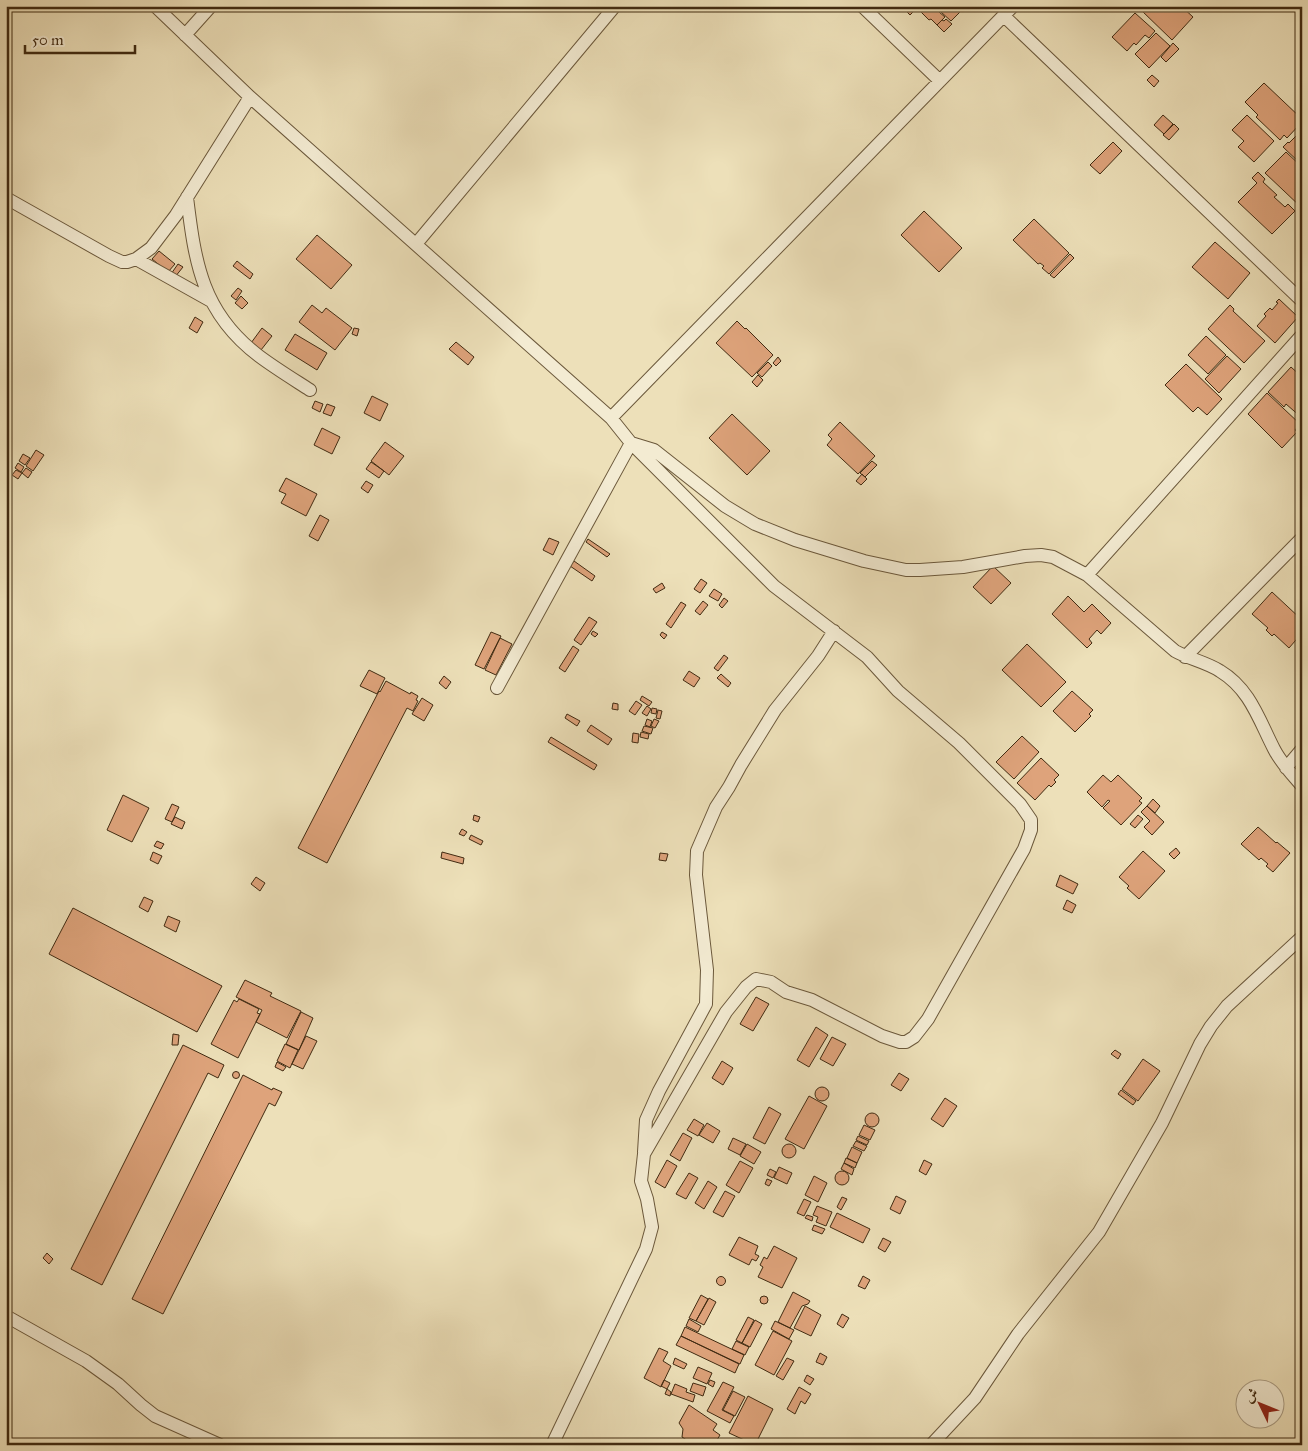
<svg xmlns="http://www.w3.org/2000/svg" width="1308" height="1451" font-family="'IM FELL Great Primer',Amiri,serif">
	<rect width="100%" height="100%" fill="#ede0b9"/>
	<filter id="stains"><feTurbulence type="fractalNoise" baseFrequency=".004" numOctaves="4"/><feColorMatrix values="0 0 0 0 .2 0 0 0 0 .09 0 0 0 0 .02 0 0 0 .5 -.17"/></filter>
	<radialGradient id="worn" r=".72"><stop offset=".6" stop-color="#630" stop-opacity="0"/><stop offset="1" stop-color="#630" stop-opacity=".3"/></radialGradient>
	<path fill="#dea37b" stroke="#402a11" d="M944 6 939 12 945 17 937 25 931 19 929 20 917 8 910 15 902 7Z
		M946 6H964L965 7 951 21 941 12Z
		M1144 6H1181L1193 17 1172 40 1141 10Z
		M1135 13 1155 31 1149 38 1145 35 1136 45 1134 43 1127 51 1112 37Z
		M946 19 952 24 944 32 937 25 942 20 944 21Z
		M1156 33 1170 46 1149 68 1135 54Z
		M1173 43 1179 49 1166 62 1161 57Z
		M1152 75 1159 81 1154 87 1147 80Z
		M1264 83 1302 119V122L1287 138 1284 135 1280 140 1256 117 1258 115 1245 102Z
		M1163 115 1173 124 1164 134 1154 125Z
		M1247 115 1274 141 1254 162 1238 147 1244 141 1232 130Z
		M1174 124 1179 129 1169 140 1163 135Z
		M1302 130V165L1283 147 1288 142 1289 143Z
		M1113 142 1122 151 1100 174 1090 165Z
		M1286 152 1302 167V208L1265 173Z
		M1258 172 1265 179 1263 182 1277 195 1274 197 1285 207 1288 204 1295 211 1272 234 1238 202 1257 183 1252 178Z
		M924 211 962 248 939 272 901 235Z
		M1034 219 1069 253 1049 274 1042 268 1044 266 1040 263 1038 264 1013 240Z
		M317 235 352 265 331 289 296 259Z
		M1215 242 1250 273 1228 299 1192 267Z
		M159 251 175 264 168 272 152 259Z
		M1070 254 1074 258 1054 278 1050 275Z
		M237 261 253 274 250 279 233 266Z
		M178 264 183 267 175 277 171 274Z
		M238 288 242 291 236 300 231 296Z
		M241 296 248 303 242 309 235 303Z
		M1279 299 1298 317 1275 343 1257 326 1266 316 1264 314 1270 308 1272 310 1278 303 1276 302Z
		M312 305 322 313 326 308 352 328 335 350 299 322Z
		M1230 305 1234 309 1233 311 1265 341 1244 363 1208 329Z
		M195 317 203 322 197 333 189 328Z
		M737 321 745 329 746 328 773 355 752 377 716 343Z
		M262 328 272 336 261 350 251 343Z
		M354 328 359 329 357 336 352 334Z
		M295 334 327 353 317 370 285 350Z
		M1206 336 1226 355 1208 374 1188 355Z
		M456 342 474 357 468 365 449 349Z
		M1227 356 1241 369 1219 393 1205 379Z
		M778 357 781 361 776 366 773 363Z
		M768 362 772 366 762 377 757 373Z
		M1186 364 1222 399 1207 415 1198 407 1193 412 1165 385Z
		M1291 367 1302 377V418L1286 404 1284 407 1268 392Z
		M758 375 763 380 757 387 752 382Z
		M1267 393 1300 424 1295 430 1297 432 1282 448 1248 414Z
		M372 396 388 404 380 421 364 413Z
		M315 401 323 404 320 412 312 408Z
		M327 404 335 407 331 416 323 413Z
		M732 414 770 451 747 475 709 438Z
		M840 422 875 456 858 474 827 445 832 439 828 435Z
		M322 428 340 437 332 454 314 445Z
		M385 442 404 456 389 475 371 461Z
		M36 450 44 455 33 471 26 466Z
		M23 454 30 458 25 465 19 461Z
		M872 461 877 465 865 477 860 473Z
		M371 462 384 471 379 478 366 469Z
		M18 463 24 467 21 472 15 468Z
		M26 468 32 472 28 478 22 473Z
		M16 470 22 473 18 479 12 475Z
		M862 474 867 479 861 485 856 481Z
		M286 478 317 494 306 516 281 503 286 494 279 491Z
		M366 481 373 485 368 493 361 488Z
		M320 515 329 520 318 541 309 536Z
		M549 538 559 542 553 555 543 550Z
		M588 539 610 554 607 557 586 542Z
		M574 561 595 576 592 581 570 566Z
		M993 566 1011 583 991 604 973 587Z
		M701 579 707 583 700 593 694 589Z
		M662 583 665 588 656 593 653 589Z
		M714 589 722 594 718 601 709 596Z
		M1272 592 1302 620V633L1289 648 1274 634 1272 636 1266 630 1268 628 1252 614Z
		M1068 596 1084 612 1092 604 1111 623 1101 634 1097 630 1089 639 1092 643 1087 648 1052 614Z
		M724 598 728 601 722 608 719 605Z
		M703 601 708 605 700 615 695 611Z
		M681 602 686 605 671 628 666 624Z
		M589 617 597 622 581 645 574 640Z
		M593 631 598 634 595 637 591 634Z
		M491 632 501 636 484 669 475 665Z
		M662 632 667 635 664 639 660 635Z
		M500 638 512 644 496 675 485 670Z
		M1027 644 1066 682 1041 707 1002 670Z
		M573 646 579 650 565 672 559 668Z
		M724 655 728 658 718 671 714 668Z
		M369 670 385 678 377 694 360 686Z
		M689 671 700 678 694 687 683 680Z
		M721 674 731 683 728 687 717 678Z
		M444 676 451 682 446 689 439 683Z
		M386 681 410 694 411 692 418 696 416 700 418 701 413 711 407 708 327 863 298 848 379 691 380 692Z
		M1072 691 1093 710 1089 714 1091 716 1075 732 1053 711Z
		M642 696 652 702 649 706 640 700Z
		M422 698 433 705 424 721 412 714Z
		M636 701 642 705 635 715 629 711Z
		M613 703 618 704V710L612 709Z
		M647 706 651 709 647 716 642 713Z
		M652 708 657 709 656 714 651 713Z
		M658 710 662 711 660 719 656 718Z
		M567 714 580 721 577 726 565 718Z
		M647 719 652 721 650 727 645 725Z
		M654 719 659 721 655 728 651 726Z
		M591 725 612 739 608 745 587 731Z
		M644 726 653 728 651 734 642 731Z
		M641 732 649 734 648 739 640 737Z
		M633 733 639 734 638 743 632 742Z
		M1022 736 1039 752 1014 779 996 762Z
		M551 737 597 765 594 770 548 742Z
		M1041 758 1059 775 1054 780 1056 782 1051 787 1049 785 1035 800 1017 783Z
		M1103 775 1111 782 1118 775 1142 798 1139 801 1142 803 1121 825 1103 808 1110 801 1108 800 1102 807 1087 792Z
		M123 795 149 808 132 842 107 830Z
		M1153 799 1160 806 1155 813 1147 806Z
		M172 804 179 807 172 822 165 819Z
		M1147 806 1164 822 1152 835 1144 827 1150 821 1141 812Z
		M474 815 480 817 478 822 473 820Z
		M1138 815 1143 819 1135 828 1130 824Z
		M175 817 185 822 182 829 171 824Z
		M1258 827 1276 843 1277 842 1290 853 1273 872 1266 866 1268 864 1261 858 1259 860 1241 844Z
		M462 829 467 832 464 836 459 834Z
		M471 835 483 841 481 845 469 839Z
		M157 841 164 844 161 849 154 846Z
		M1176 848 1180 853 1174 859 1169 854Z
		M1143 851 1165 871 1139 899 1127 888 1129 886 1119 877Z
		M153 852 162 856 158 864 150 860Z
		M442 852 464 858 463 864 441 858Z
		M660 853 668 854 666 861 659 860Z
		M1060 875 1078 884 1073 894 1056 886Z
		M256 877 265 883 260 891 251 884Z
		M144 897 153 901 148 912 139 907Z
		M1067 900 1076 905 1072 913 1063 909Z
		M73 908 222 986 197 1032 49 954Z
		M168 916 180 921 176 932 164 926Z
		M245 980 272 993 270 996 301 1011 287 1038 256 1022 262 1010 236 997Z
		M756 997 769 1004 753 1031 740 1024Z
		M239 999 259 1009 257 1013 260 1014 238 1058 211 1044 234 1000 237 1002Z
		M301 1012 313 1018 299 1050 286 1044Z
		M816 1027 828 1035 809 1067 797 1060Z
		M173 1034 179 1035 178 1045H172Z
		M306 1036 317 1041 303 1069 292 1064Z
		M832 1037 846 1044 833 1066 820 1059Z
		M285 1044 298 1050 290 1068 277 1061Z
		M183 1045 224 1065 218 1078 208 1073 102 1285 71 1269Z
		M1115 1050 1121 1054 1118 1059 1111 1054Z
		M1143 1059 1160 1071 1138 1101 1122 1089Z
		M722 1061 733 1068 723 1085 712 1078Z
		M277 1062 286 1067 283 1071 275 1067Z
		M232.5 1075a3.5 3.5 0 1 1 7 0a3.5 3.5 0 1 1-7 0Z
		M899 1073 909 1079 901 1091 891 1085Z
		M243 1075 272 1090 273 1088 282 1092 275 1106 269 1103 163 1314 132 1299Z
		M815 1094a7 7 0 1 1 14 0a7 7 0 1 1-14 0Z
		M1121 1090 1136 1101 1133 1105 1118 1094Z
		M809 1096 827 1106 804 1149 785 1139Z
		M945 1098 957 1106 943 1127 931 1119Z
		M769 1107 781 1114 765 1144 753 1138Z
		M865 1120a7 7 0 1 1 14 0a7 7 0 1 1-14 0Z
		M694 1119 704 1125 698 1136 687 1130Z
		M707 1123 720 1131 713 1143 699 1135Z
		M864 1125 875 1130 870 1140 859 1135Z
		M683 1133 692 1138 680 1161 670 1155Z
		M858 1136 869 1141 867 1145 856 1140Z
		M733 1138 746 1144 740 1155 728 1149Z
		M856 1141 867 1146 864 1151 853 1146Z
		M782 1151a7 7 0 1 1 14 0a7 7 0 1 1-14 0Z
		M747 1144 761 1152 754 1164 740 1156Z
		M852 1147 862 1152 857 1163 847 1158Z
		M846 1158 857 1163 855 1168 844 1163Z
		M667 1160 677 1166 665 1188 655 1182Z
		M924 1160 932 1164 926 1175 919 1171Z
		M740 1161 753 1168 739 1193 726 1185Z
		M844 1163 854 1169 852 1175 841 1169Z
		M779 1167 792 1173 787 1184 774 1178Z
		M770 1169 776 1172 773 1178 767 1175Z
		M835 1178a7 7 0 1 1 14 0a7 7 0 1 1-14 0Z
		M689 1173 698 1178 686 1199 676 1194Z
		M814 1176 827 1183 818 1202 805 1195Z
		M767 1179 772 1181 769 1186 765 1184Z
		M708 1181 717 1187 704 1209 695 1203Z
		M725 1191 735 1196 723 1217 713 1212Z
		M896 1196 906 1201 900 1214 890 1209Z
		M842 1197 847 1199 841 1210 837 1207Z
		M804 1199 811 1202 804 1216 797 1213Z
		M817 1206 832 1212 826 1226 816 1222 818 1217 813 1215Z
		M837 1213 870 1229 863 1243 830 1227Z
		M807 1215 813 1217 812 1221 805 1218Z
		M814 1225 825 1229 822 1234 812 1230Z
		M739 1237 758 1246 755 1254 759 1256 756 1261 752 1259 749 1265 729 1255Z
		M883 1238 891 1242 885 1252 878 1248Z
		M774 1246 797 1258 782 1288 758 1277 763 1267 760 1265 764 1257 767 1259Z
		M47 1253 53 1259 49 1264 43 1258Z
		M863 1276 870 1280 865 1289 858 1286Z
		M716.5 1281a4.5 4.5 0 1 1 9 0a4.5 4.5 0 1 1-9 0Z
		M793 1292 810 1301 808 1304 802 1306 790 1328 778 1322Z
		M701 1295 708 1299 696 1321 689 1318Z
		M760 1300a4 4 0 1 1 8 0a4 4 0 1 1-8 0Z
		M709 1298 716 1302 704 1325 696 1321Z
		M805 1306 821 1315 811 1336 794 1328Z
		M842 1314 849 1318 843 1328 837 1324Z
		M748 1317 754 1320 742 1343 736 1340Z
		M689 1319 701 1326 698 1332 686 1326Z
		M755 1320 762 1324 750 1347 742 1343Z
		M775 1321 794 1330 789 1339 771 1329Z
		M685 1327 744 1355 740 1364 681 1336Z
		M773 1331 792 1341 774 1375 755 1365Z
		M681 1336 739 1364 735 1373 676 1345Z
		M736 1341 749 1347 745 1355 732 1349Z
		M659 1348 668 1352 663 1361 671 1366 661 1387 644 1378Z
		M820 1353 827 1357 823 1365 816 1362Z
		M675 1358 687 1364 684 1369 673 1364Z
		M787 1358 794 1361 783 1380 776 1376Z
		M698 1367 712 1373 707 1384 693 1378Z
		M807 1375 814 1379 810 1385 804 1381Z
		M664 1380 670 1383 667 1389 661 1386Z
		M710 1380 715 1382 713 1387 708 1384Z
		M723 1382 734 1387 722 1410 734 1416 730 1423 707 1411Z
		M693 1383 706 1387 703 1396 690 1391Z
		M675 1384 687 1389 686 1392 695 1395 693 1402 671 1394Z
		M799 1387 811 1394 805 1404 801 1401 795 1414 787 1409Z
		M667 1389 671 1392 670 1396 665 1394Z
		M733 1391 745 1397 735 1416 723 1410Z
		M748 1396 773 1409 755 1445 729 1433Z
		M689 1405 717 1424 713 1430 720 1435 714 1445H694L682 1437 683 1429 679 1423Z"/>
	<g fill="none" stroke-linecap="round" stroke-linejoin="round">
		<defs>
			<path id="street" d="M155 6 250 97 611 418 631 443 774 586 867 657 898 691 959 743 1020 804 1031 820V830L1024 849 928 1019 914 1037 906 1042H900L882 1036 812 1000 786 992 771 982 756 979 746 987 726 1012 644 1154 641 1181 647 1199 652 1227 646 1249 552 1445
				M862 6 940 81
				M1004 16 1302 301
				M185 35 211 6
				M187 197C195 263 202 313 259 356 275 368 293 379 310 390
				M6 198 109 256 122 262H127L136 259 151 248 176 215 250 97
				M416 244 615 6
				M136 259 211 301
				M611 418 1013 6
				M1087 575 1302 335
				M1185 657 1302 538
				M497 688 631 443 654 450 725 506 755 524 795 540 864 561 906 570H920L963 567 1025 556 1041 555 1053 557 1087 575 1175 651C1189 659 1206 662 1220 671 1250 689 1259 720 1274 749 1281 763 1292 774 1302 786
				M1286 768 1302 749
				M644 1152 646 1120 659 1091 706 1004 707 970 696 875 697 851 716 807 729 787 741 765 775 710 818 656 834 631
				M6 1316 86 1361 118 1384 141 1405 155 1416 220 1445
				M931 1445 975 1398 1018 1334 1099 1232 1162 1123 1200 1044 1211 1026 1227 1006 1302 937"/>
		</defs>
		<use href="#street" stroke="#6b583b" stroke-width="14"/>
		<use href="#street" stroke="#f3ebd2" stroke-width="12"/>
	</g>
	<rect width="1308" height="1451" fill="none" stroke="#ede0b9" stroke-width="25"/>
	<rect x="8" y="8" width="1293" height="1436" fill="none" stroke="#402a11" stroke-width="2.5"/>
	<rect x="12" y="12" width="1283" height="1426" fill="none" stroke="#402a11"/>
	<g transform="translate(1260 1404) rotate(313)"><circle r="24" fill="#f3ebd2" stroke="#ab9e85"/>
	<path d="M0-4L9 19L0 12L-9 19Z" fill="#8f2418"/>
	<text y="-8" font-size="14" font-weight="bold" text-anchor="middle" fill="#402a11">ش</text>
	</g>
	<path d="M25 45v8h110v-8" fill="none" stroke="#402a11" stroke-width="2.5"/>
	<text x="32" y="45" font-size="15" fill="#402a11" stroke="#f3ebd2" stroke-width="4" paint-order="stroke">50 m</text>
	<rect width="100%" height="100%" filter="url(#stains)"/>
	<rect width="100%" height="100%" fill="url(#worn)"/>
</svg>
